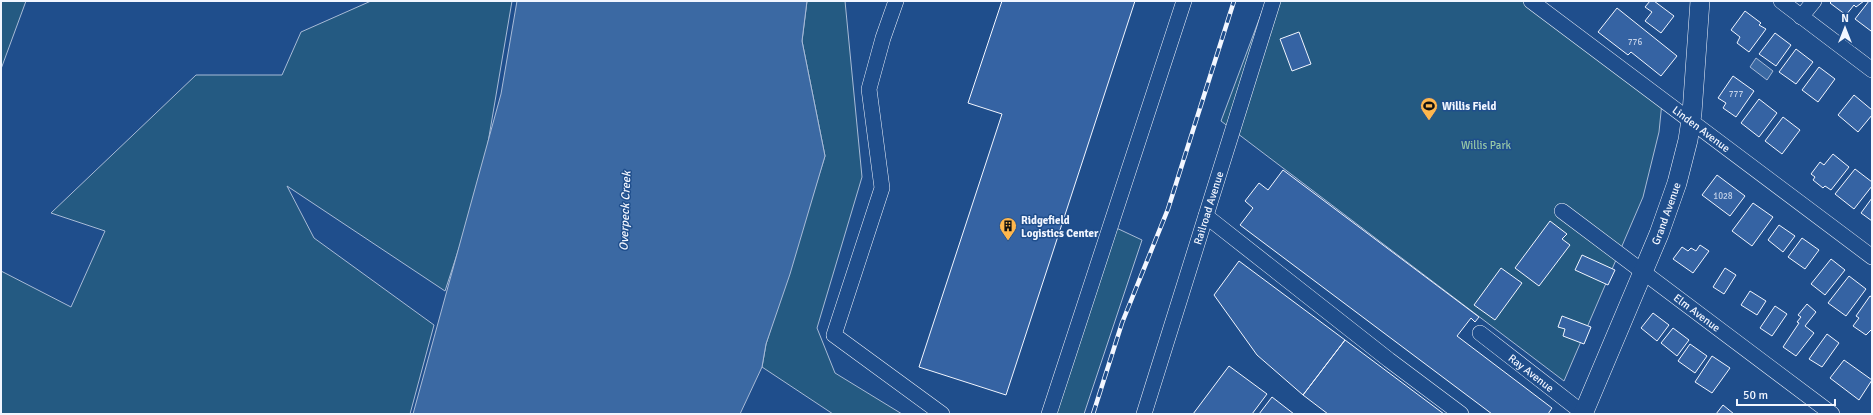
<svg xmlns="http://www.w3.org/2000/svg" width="1873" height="415" font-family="Signika,sans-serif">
	<rect width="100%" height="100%" fill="#1f4e8c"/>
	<path fill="#245a82" stroke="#a8bbd7" d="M1 1H26L1 69Z
		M371 1H512L482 178 445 291 287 186 314 238 434 325 410 414H1V271L71 307 105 231 51 213 196 75H282L301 32Z
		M807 1H845L862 177 817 328 835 373 902 414H833L762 367 766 344 825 156 802 41Z
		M1266 1H1532L1662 102 1659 132 1643 197 1564 381 1221 121Z
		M1110 225 1142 240 1084 414H1049Z"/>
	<path fill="#3b69a3" stroke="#a8bbd7" d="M517 1H807L802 41 825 156 790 274 766 344 762 367 740 414H413L501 94Z
		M1756 58 1773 71 1767 80 1750 67Z"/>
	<path fill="#3563a3" stroke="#f2f6ff" d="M1002 1H1135L1006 395 919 367 1002 114 968 103Z
		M1650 1H1654L1674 16 1661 33 1645 21 1652 12 1645 7Z
		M1832 1H1864L1856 7 1854 5 1846 15 1830 3Z
		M1869 1H1872V29L1871 31 1855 19Z
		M1617 8 1677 56 1661 76 1631 52 1628 55 1598 32Z
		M1745 11 1761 23 1759 25 1766 29 1749 52 1737 43 1740 37 1731 30Z
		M1299 32 1311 64 1292 71 1280 39Z
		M1775 33 1791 45 1776 66 1759 54Z
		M1796 49 1813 62 1796 84 1779 72Z
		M1819 67 1835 79 1818 102 1802 90Z
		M1733 76 1754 91 1736 117 1723 108 1726 103 1718 98Z
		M1854 95 1872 110V115L1858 132 1838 115Z
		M1759 99 1777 113 1759 137 1741 123Z
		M1783 117 1800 130 1782 154 1765 141Z
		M1833 154 1849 167 1831 190 1825 186 1823 188 1813 180 1815 177 1811 174 1820 162 1824 165Z
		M1855 169 1872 182V186L1854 209 1835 194Z
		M1283 170 1479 317 1475 322 1471 318 1457 336 1552 408 1548 414H1492L1240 225 1253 208 1245 201 1259 183 1268 190Z
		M1717 175 1745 196 1730 216 1702 195Z
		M1872 198V221L1861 213Z
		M1753 203 1773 217 1752 246 1732 231Z
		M1550 221 1567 234 1562 239 1570 245 1539 286 1515 268Z
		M1779 225 1795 236 1783 252 1768 240Z
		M1802 238 1819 250 1805 269 1788 257Z
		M1700 245 1709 251 1693 273 1673 259 1682 247 1688 251 1691 248 1696 251Z
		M1582 255 1615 270 1608 285 1575 270Z
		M1831 259 1845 270 1825 295 1811 284Z
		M1239 261 1345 340 1303 395 1257 355 1214 295Z
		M1501 268 1522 283 1495 320 1474 305Z
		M1725 268 1736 275 1724 294 1713 287Z
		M1849 276 1866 289 1846 316 1828 303Z
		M1750 291 1766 301 1757 315 1741 305Z
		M1870 296 1872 297V329L1866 335 1853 326 1859 318 1856 316Z
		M1807 304 1816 312 1805 326 1814 333 1796 356 1783 347 1799 323 1797 322 1801 317 1798 315Z
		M1775 306 1787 314 1772 336 1760 328Z
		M1653 313 1669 325 1657 341 1641 328Z
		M1562 316 1591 327 1584 344 1563 336 1565 329 1558 327Z
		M1673 328 1689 340 1677 356 1661 343Z
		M1827 334 1839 343 1822 367 1809 359Z
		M1345 340 1444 414H1328L1303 395Z
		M1690 344 1707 356 1695 373 1678 361Z
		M1712 356 1730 368 1712 393 1695 382Z
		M1844 360 1872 380 1859 400 1830 378Z
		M1229 366 1267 394 1252 414H1193Z
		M1272 397 1294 414H1259Z
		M1723 405 1734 414H1716Z"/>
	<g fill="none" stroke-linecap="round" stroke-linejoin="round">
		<defs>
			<g id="minor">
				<path d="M896 1 883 38 869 89 882 188 834 335 942 414"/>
				<path id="s1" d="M1531 1 1872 257"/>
				<path d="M1781 1 1872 70"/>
				<path d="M1801 17 1814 1"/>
				<path id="s2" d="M1562 211 1832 414"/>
				<path d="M1206 216 1389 360 1461 414"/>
				<path id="s3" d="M1480 333 1583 413"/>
				<path d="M1049 414 1184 1"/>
				<path id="s4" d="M1144 414 1273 1"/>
			</g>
			<g id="major">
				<path id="s5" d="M1583 414 1659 234 1677 183 1688 140 1692 113 1700 1"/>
			</g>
		</defs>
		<use href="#minor" stroke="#f2f6ff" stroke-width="16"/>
		<use href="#major" stroke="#f2f6ff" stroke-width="20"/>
		<use href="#minor" stroke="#1f4e8c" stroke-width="15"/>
		<use href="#major" stroke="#1f4e8c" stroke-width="19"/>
		<defs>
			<path id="rail" d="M1093 414 1122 323 1168 209 1234 1"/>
		</defs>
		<use href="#rail" stroke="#f2f6ff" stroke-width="4.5"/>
		<use href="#rail" stroke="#1f4e8c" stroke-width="3" stroke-dasharray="9" stroke-linecap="butt"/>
	</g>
	<defs>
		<symbol id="stadium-pin" viewBox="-11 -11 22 30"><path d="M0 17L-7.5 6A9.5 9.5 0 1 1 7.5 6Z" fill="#ffb74d" stroke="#1f4e8c"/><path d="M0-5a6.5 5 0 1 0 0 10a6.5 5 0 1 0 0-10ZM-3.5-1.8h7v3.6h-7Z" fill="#111"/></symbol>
		<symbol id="building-pin" viewBox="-11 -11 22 30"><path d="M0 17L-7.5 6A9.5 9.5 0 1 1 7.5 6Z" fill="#ffb74d" stroke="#1f4e8c"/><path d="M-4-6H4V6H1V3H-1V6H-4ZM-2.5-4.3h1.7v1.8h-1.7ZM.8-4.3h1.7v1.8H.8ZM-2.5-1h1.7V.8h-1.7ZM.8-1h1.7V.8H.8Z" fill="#111"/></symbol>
	</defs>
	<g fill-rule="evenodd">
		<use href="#stadium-pin" x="1419" y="96" width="20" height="27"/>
		<use href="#building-pin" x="998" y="216" width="20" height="27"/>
	</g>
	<g text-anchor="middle" stroke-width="3" stroke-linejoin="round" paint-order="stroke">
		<g font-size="9" fill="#c3d1e8">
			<text x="1635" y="45">776</text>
			<text x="1736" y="97">777</text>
			<text x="1723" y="199">1028</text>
		</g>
		<g font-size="11" font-weight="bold" fill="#f2f6ff" stroke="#1f4e8c" text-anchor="start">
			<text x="1442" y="110">Willis Field</text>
			<text x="1021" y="224">Ridgefield<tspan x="1021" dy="13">Logistics Center</tspan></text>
		</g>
		<g font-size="11" fill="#f2f6ff" stroke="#1f4e8c">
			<text dy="4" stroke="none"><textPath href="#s1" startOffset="213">Linden Avenue</textPath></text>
			<text dy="4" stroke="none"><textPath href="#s4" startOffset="216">Railroad Avenue</textPath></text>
			<text dy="4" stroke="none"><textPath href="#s5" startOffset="217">Grand Avenue</textPath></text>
			<text dy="4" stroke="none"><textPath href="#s2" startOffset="169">Elm Avenue</textPath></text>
			<text dy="4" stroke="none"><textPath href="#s3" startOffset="65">Ray Avenue</textPath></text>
		</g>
		<g font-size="11" fill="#97c8a6" stroke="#1f4e8c">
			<text x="1486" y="149">Willis Park</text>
		</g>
		<g font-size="12" font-style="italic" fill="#f2f6ff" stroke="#1f4e8c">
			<text transform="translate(625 211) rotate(-88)" y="4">Overpeck Creek</text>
		</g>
	</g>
	<rect width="1873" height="415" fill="none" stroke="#f2f6ff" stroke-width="4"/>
	<g transform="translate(1845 28)" stroke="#1f4e8c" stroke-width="3" paint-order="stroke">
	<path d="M0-3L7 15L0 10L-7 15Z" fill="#f2f6ff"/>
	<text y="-6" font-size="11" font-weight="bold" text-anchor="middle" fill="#f2f6ff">N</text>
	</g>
	<path d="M1737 399v6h98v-6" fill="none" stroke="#f2f6ff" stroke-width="2"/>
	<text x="1743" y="399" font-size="12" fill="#f2f6ff" stroke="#1f4e8c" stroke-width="3" paint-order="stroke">50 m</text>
</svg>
